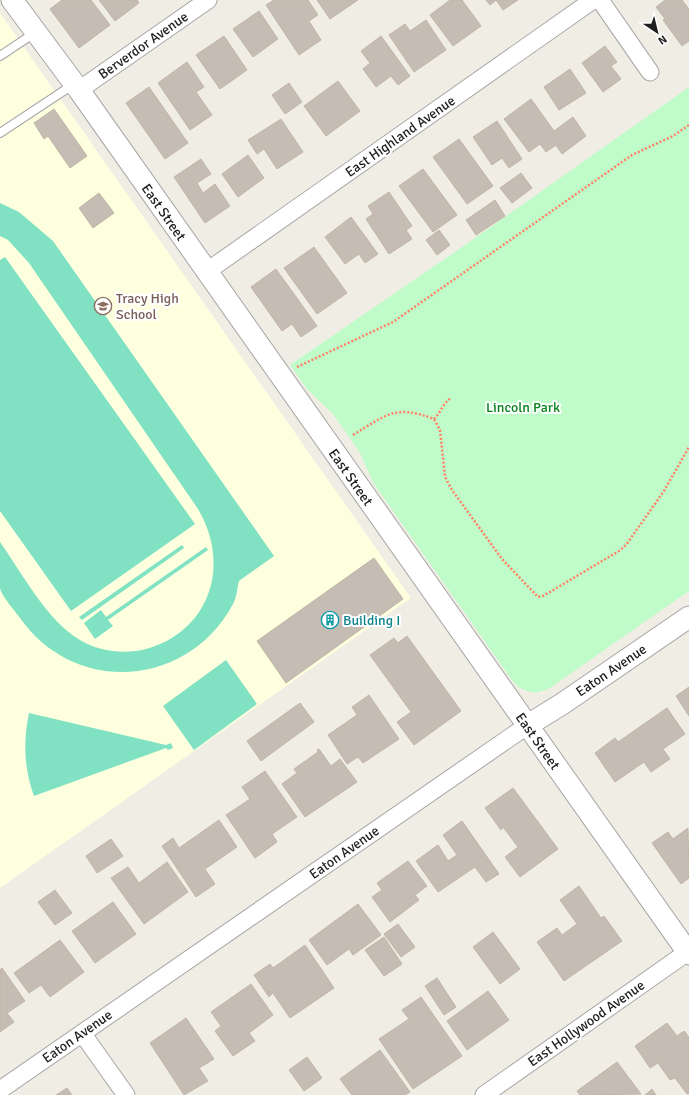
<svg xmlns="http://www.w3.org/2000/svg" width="689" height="1095" font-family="Signika,sans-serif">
	<rect width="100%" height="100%" fill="#f0ede5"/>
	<path fill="#fdffdf" d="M0 13 411 598 0 888Z"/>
	<path fill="#c0fcc9" d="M689 87V591L550 688C536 695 525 693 514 683L374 484 359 451 333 414 307 389 290 365 478 236Z"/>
	<path fill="#80e2c3" d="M0 203 19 212 53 241 274 556 239 581C237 588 237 597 233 604 188 688 75 696 20 618 15 611 1 595 0 588 0 574 0 557 0 542 22 573 47 621 80 640 98 651 121 654 142 650 209 634 232 566 198 509L29 263 8 240 0 236Z
		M5 257 195 524 71 611 0 511V260Z
		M182 545 184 548 82 620 79 617Z
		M206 547 208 550 108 620 113 626 95 639 84 623 101 610 106 617Z
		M226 660 257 704 194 750 163 706Z
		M29 713 166 745 171 743 173 748 168 750 166 748 34 796C24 769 23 741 29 713Z"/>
	<path fill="#c5bcb4" stroke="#c2b5a6" d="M62 0H91L110 25 79 48 50 9Z
		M99 0H137L139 3 115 21Z
		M274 0H308L318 15 309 21 321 40 299 55 266 5Z
		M317 0H358L330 19Z
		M450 0H462L481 26 453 46 430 15Z
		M486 0H518L503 10 496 0 490 5Z
		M665 0H682L689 9V41L682 46 663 20 665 19 656 7Z
		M259 11 278 39 253 57 233 29Z
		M426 20 446 50 414 72 389 35 405 24 410 31Z
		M224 36 247 70 220 89 196 55Z
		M381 36 410 76 398 85 391 76 376 87 363 69 370 63 361 51Z
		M605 46 617 62 611 66 621 79 603 92 582 63Z
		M187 62 204 87 196 92 212 115 190 130 158 83Z
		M570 69 586 93 559 110 544 87Z
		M338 81 360 111 326 136 304 106Z
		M289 83 302 102 285 114 272 95Z
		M149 87 188 143 165 159 126 103Z
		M531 99 554 131 573 117 586 136 562 154 556 145 546 152 540 144 529 152 504 119Z
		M54 109 87 156 70 168 48 136 44 139 34 123Z
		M281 119 303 152 277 169 264 149 257 154 248 140Z
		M497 121 522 159 509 168 502 158 492 165 473 137Z
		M459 139 493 186 467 204 433 157Z
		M248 155 264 178 238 197 222 174Z
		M201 159 211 174 197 183 203 193 215 184 230 206 205 223 174 177Z
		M423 169 457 215 433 232 399 186Z
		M521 173 532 188 512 203 500 188Z
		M389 192 412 226 406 230 412 239 389 254 366 219 373 214 368 206Z
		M99 193 114 213 93 228 79 208Z
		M495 200 505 216 476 235 466 220Z
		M351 217 378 254 365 263 359 254 345 264 325 237Z
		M439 230 450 245 437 255 426 240Z
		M314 247 347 293 317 314 284 268Z
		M276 269 317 326 301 337 292 324 282 331 251 287Z
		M374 558 403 599 286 683 257 641Z
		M407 636 461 711 414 745 397 722 411 712 370 655 394 638 398 643Z
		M689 687V716L676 696Z
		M369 695 399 739 363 763 358 757 347 764 328 735 357 715 352 707Z
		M300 703 314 722 261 761 247 741Z
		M667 708 685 734 663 749 670 759 651 772 644 762 615 782 595 753 615 738 618 742Z
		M319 749 331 766 340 759 357 782 305 817 282 784 297 773 294 769 318 752 317 750Z
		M265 771 297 817 272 834 277 842 255 858 226 815 250 799 242 787Z
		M513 788 558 849 520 877 505 857 518 847 503 827 501 830 485 808Z
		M219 820 237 847 205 869 215 884 196 897 162 846 173 838 179 848Z
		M462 821 499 874 486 882 475 867 438 892 416 861 438 845 448 861 457 855 443 835Z
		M688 828 689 878 681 884 652 843 668 832 673 839Z
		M111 839 123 856 97 873 86 856Z
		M408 861 427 886 415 895 419 900 390 922 372 897 382 890 377 883Z
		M167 862 188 892 144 924 111 878 128 867 139 883Z
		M579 886 601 918 604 916 622 941 564 981 537 942 557 928 562 935 577 924 560 900Z
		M55 890 72 913 55 925 38 902Z
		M113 902 136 934 95 963 72 931Z
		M358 904 381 935 353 955 349 949 327 965 309 940Z
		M398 924 415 947 401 957 384 934Z
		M493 932 520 969 500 984 473 947Z
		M384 937 402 964 384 976 365 950Z
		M60 940 84 972 50 997 41 985 29 993 14 973Z
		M305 945 334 988 290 1018 273 993 269 997 254 975 270 964 273 968Z
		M2 968 25 1001 7 1013 14 1022 0 1032V970Z
		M437 978 456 1007 444 1015 425 986Z
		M251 984 273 1015 249 1033 255 1041 233 1056 215 1031 221 1026 211 1012Z
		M488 991 509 1020 467 1050 447 1021Z
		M421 997 462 1056 413 1089 379 1039 409 1019 402 1010Z
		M186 1018 214 1059 199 1068 208 1081 184 1095 150 1043Z
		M667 1023 677 1036 684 1031 689 1037V1093L687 1094 675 1078 670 1080 658 1063 650 1068 635 1046Z
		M380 1050 410 1092 405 1095H352L340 1079Z
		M307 1057 322 1078 304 1091 289 1070Z
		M617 1062 641 1094 580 1095 577 1091Z
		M67 1088 72 1095H56Z
		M652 1089 656 1095H645Z"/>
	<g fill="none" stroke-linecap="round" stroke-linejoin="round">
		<defs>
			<path id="service" d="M0 56 36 32
				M0 133 74 84"/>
			<path id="minor" d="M600 0 650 72
				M79 90 208 0
				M206 272 593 0
				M82 1033 126 1095
				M0 1090 528 725
				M484 1095 689 951"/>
			<path id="tertiary" d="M12 0 79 90 689 954
				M528 725 562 704 689 617"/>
		</defs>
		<use href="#service" stroke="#a6a6a6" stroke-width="10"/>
		<use href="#minor" stroke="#a6a6a6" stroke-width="19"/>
		<use href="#tertiary" stroke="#a6a6a6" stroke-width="23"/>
		<path stroke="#ff8267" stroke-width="2.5" stroke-dasharray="2 2" stroke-linecap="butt" d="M297 367 393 322 632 155 673 136 689 125
			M434 419C441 412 443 403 451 398
			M353 435C386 415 395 404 434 419L440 430 445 477 452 490 502 559 538 597 543 596 619 551 626 545 664 491 689 447"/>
		<use href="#service" stroke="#fff" stroke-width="8"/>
		<use href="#minor" stroke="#fff" stroke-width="17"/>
		<use href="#tertiary" stroke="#fff" stroke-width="21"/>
	</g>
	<defs>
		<symbol id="school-ring" viewBox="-11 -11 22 22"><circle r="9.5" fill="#fff" stroke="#8d6e63" stroke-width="1.5"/><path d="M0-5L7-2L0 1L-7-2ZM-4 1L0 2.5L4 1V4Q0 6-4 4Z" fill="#8d6e63"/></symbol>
		<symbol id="building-ring" viewBox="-11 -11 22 22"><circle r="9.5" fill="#fff" stroke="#0f9aa8" stroke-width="1.5"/><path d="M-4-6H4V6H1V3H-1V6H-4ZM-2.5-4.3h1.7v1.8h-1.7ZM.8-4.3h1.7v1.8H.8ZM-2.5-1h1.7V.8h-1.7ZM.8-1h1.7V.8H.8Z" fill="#0f9aa8"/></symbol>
	</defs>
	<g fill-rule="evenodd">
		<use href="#school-ring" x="93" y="296" width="20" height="20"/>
		<use href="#building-ring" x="320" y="610" width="20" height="20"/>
	</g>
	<g text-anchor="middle" stroke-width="4" stroke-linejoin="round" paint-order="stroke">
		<g font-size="14" fill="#1f1f1f" stroke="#fff">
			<text transform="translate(143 45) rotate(-35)" y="5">Berverdor Avenue</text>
			<text transform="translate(400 136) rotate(-35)" y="5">East Highland Avenue</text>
			<text transform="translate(164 212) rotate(55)" y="5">East Street</text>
			<text transform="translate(351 477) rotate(55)" y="5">East Street</text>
			<text transform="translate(611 670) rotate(-34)" y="5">Eaton Avenue</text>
			<text transform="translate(538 741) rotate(55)" y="5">East Street</text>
			<text transform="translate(344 852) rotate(-35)" y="5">Eaton Avenue</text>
			<text transform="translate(586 1023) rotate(-35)" y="5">East Hollywood Avenue</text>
			<text transform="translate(77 1036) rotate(-35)" y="5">Eaton Avenue</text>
		</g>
		<g font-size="14" fill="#785e54" stroke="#fff" text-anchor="start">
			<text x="116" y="303">Tracy High<tspan x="116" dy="16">School</tspan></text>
		</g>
		<g font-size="14" fill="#07821b" stroke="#fff">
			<text x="523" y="412">Lincoln Park</text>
		</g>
		<g font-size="14" fill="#0d838f" stroke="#fff" text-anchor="start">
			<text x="343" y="625">Building I</text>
		</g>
	</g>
	<g transform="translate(657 32) rotate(145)" stroke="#ffffff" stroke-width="3" paint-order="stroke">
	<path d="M0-3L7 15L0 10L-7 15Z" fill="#1f1f1f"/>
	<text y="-6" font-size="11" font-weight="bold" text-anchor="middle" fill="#1f1f1f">N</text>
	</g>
</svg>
